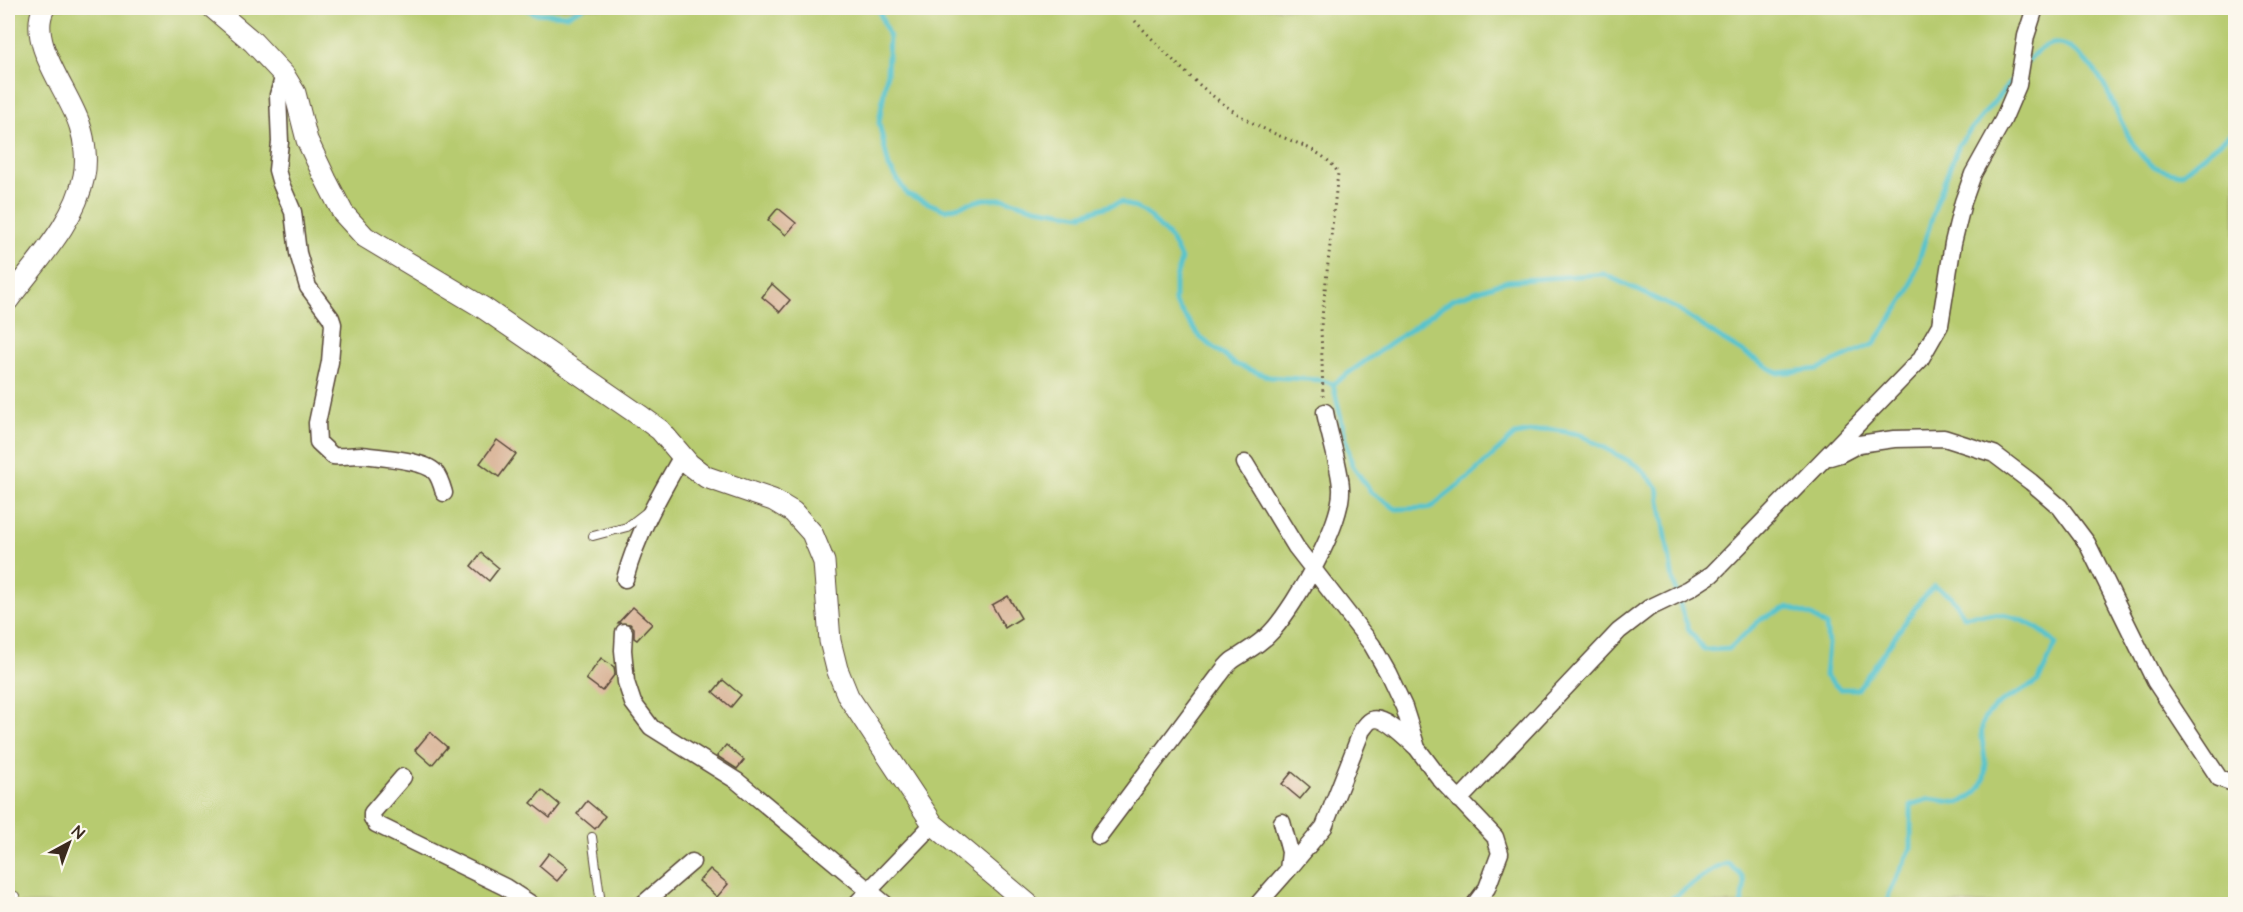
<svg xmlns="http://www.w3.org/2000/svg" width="2243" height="912" font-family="'Architects Daughter',sans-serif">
	<rect width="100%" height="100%" fill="#fbf7ec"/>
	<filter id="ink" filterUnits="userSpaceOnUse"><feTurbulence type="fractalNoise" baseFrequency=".0167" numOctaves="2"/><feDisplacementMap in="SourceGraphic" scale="12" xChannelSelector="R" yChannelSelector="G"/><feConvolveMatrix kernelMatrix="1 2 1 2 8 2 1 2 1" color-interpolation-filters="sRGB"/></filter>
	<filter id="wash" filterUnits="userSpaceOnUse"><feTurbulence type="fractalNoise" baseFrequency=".008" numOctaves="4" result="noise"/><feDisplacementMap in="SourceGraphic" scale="24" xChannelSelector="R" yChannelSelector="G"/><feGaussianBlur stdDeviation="1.35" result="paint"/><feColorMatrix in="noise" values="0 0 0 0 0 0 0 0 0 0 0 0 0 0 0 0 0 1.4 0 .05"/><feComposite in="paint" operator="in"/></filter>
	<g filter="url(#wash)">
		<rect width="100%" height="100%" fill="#f3e7cd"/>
		<path fill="#b7cb6f" stroke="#797a46" stroke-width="1.5" d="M8 8H2235V904H8Z"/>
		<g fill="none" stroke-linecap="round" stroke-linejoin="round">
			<path stroke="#56c3cd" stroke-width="5" d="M525 8 534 13 567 15 582 8
				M878 8 889 37 887 73 879 123 889 167 907 194 945 210 984 199H1005L1036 208 1080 215 1121 202 1145 212 1171 239 1181 259 1175 283V303L1201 338 1235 364 1269 377 1321 380 1333 384
				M2027 62C2041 45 2055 37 2074 51 2114 80 2111 115 2138 151 2150 168 2162 171 2181 174L2236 129
				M1333 384 1352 465 1371 492 1396 509 1430 508 1469 477 1515 435 1548 429 1579 434 1638 466 1658 488 1673 580 1682 611 1689 630 1704 650 1729 649 1761 619 1788 607 1812 616 1826 626 1828 644 1825 676 1840 689H1858L1920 601 1934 586 1951 596 1964 616C2002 611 2029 616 2056 644 2052 651 2041 678 2038 681 2022 693 1997 700 1985 718 1974 735 1995 767 1979 789 1975 795 1966 799 1960 803L1929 799 1911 805V848L1889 894 1887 904
				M1333 384 1453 299 1507 281 1604 274 1677 309 1723 340 1778 373 1818 369 1874 344 1909 292 1939 195 1959 144 2014 78
				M1664 904 1714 869 1728 863C1746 877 1747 883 1741 904
				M1795 904 1805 898 1823 902 1824 904"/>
		</g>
		<g id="blocks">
			<path fill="#d6ad8f" d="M778 208 796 223 786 235 768 220Z
				M772 284 790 300 780 312 762 297Z
				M497 440 516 454 499 477 480 463Z
				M481 553 499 568 489 581 471 566Z
				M1008 596 1021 618 1005 628 992 605Z
				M633 607 652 624 637 640 634 638V628L630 624 618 623Z
				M601 658 614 667 615 674 602 691 586 679Z
				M723 680 741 695 731 707 713 692Z
				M430 732 447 747 432 765 415 750Z
				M726 745 744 760 737 769 717 756Z
				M1292 772 1310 787 1300 799 1282 784Z
				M542 790 560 805 550 818 531 803Z
				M587 801 605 816 595 829 577 814Z
				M549 853 568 868 557 881 539 866Z
				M710 869 728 884 717 897 699 881Z"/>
		</g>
	</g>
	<g filter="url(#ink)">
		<use href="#blocks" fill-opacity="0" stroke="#574638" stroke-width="1.5"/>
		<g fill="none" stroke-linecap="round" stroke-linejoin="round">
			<defs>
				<path id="service" d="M593 536 627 527 649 510
					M592 837 601 904
					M15 896 17 904"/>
				<path id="minor" d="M284 75 278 95 280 142 277 170 281 184 293 212 298 253 308 287 331 318 333 324 330 362 317 423 318 442 333 456C342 457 352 455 361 455 378 457 424 460 435 472 440 478 442 486 444 493
					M1830 457 1840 454 1859 444 1894 439 1944 438 1994 454 2031 482 2060 507 2087 543 2155 681 2219 778 2236 784
					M1245 463 1296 547 1372 645 1388 673 1404 707 1417 748 1441 780 1495 837 1500 853 1487 888 1475 904
					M625 579C637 534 659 496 682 456
					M624 632 623 650 626 682 633 703 651 727 737 781 885 904
					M403 777 372 813V818L376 824 505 887 531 904
					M1459 800 1619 631 1649 608 1689 589 1712 574 1920 360 1940 325 1953 243 1963 202 1973 174 2003 120 2018 85 2026 36 2035 8
					M1099 836 1218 677C1223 671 1227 664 1233 660 1247 651 1262 643 1273 630 1296 604 1343 523 1341 488 1340 466 1329 435 1325 412
					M1288 870 1324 827 1362 730C1365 727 1368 721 1372 720 1384 715 1408 740 1417 748
					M643 904 692 862
					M856 904 933 824
					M1258 904 1288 870 1290 852 1282 822"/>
				<path id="tertiary" d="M213 8 253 42 284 75 295 93 307 140 326 180 343 213 365 237 482 307 642 417 660 430 689 464 706 477 773 500 793 512 812 533 824 562 830 641 837 669 848 696 933 824 1028 904
					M8 300C35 263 75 223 84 176 87 161 85 141 80 126 70 92 26 42 44 8"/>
			</defs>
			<use href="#service" stroke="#574638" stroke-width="10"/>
			<use href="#minor" stroke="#574638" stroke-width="19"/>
			<use href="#tertiary" stroke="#574638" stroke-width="23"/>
			<path stroke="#574638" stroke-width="3" stroke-dasharray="1.5 4.5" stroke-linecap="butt" d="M1135 21C1176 64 1218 109 1273 133 1295 143 1326 151 1338 173L1321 326 1323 396"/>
			<use href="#service" stroke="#fff" stroke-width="8"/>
			<use href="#minor" stroke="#fff" stroke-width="16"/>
			<use href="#tertiary" stroke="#fff" stroke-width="21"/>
		</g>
	</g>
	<rect width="2243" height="912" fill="none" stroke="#fbf7ec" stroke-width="30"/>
	<g transform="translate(69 843) rotate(41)" stroke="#fbf7ec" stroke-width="4.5" paint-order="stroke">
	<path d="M0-4.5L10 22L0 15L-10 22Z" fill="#3b2a1e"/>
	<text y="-9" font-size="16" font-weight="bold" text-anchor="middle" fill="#3b2a1e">N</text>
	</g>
</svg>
